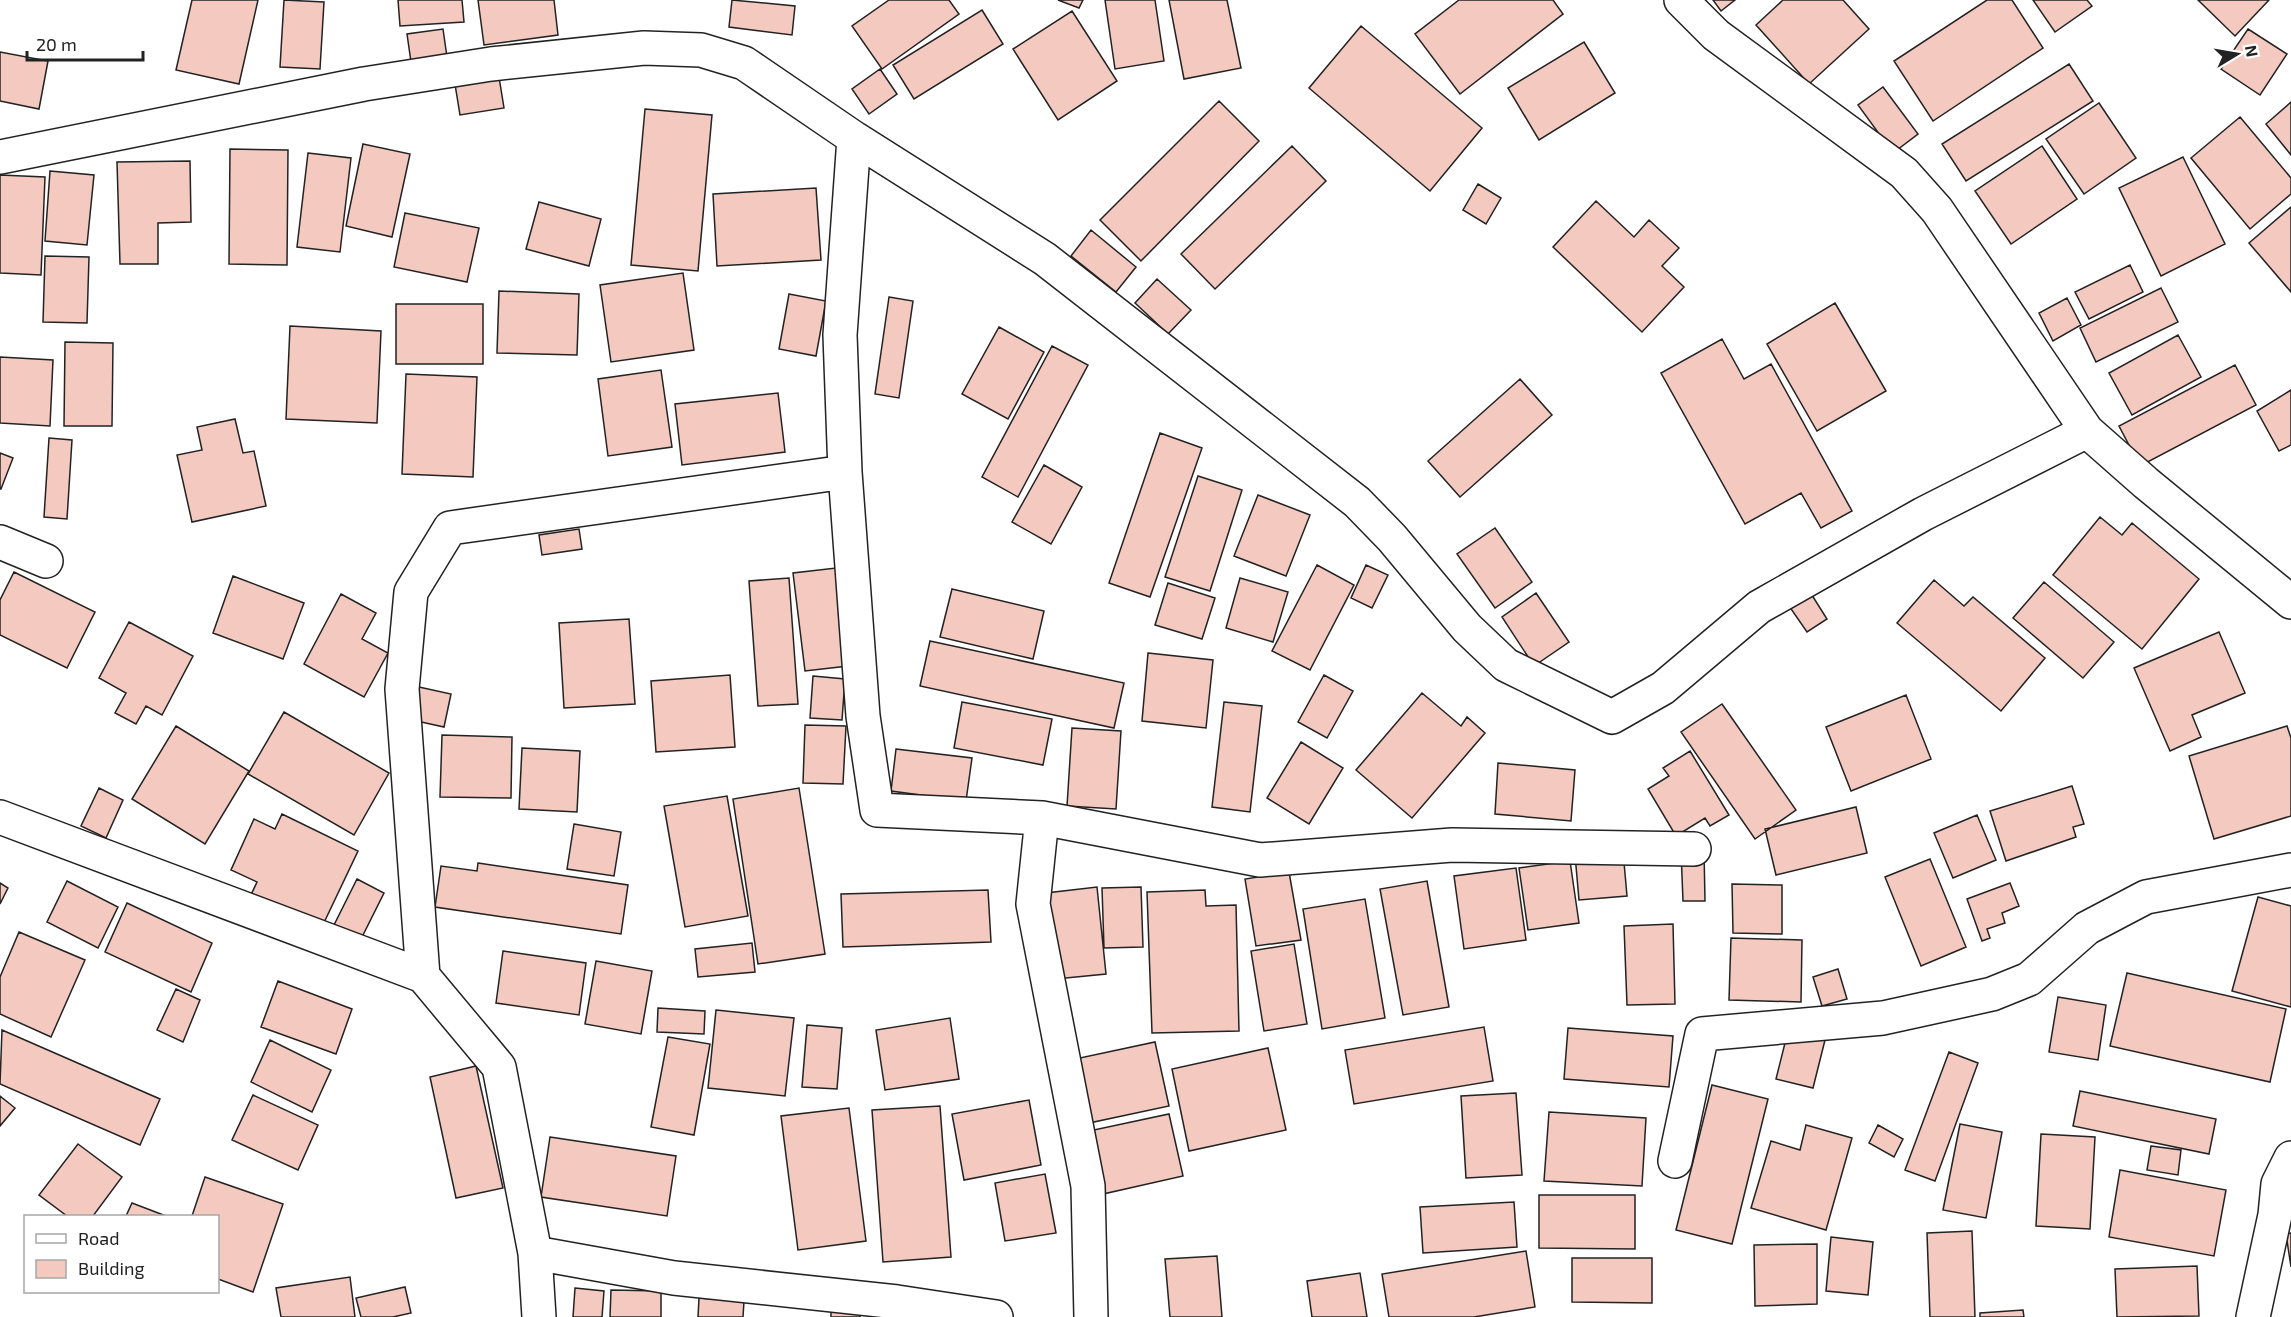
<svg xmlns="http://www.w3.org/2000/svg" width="2291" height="1317" font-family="'Exo 2',sans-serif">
	<rect width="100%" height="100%" fill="#fff"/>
	<path fill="#f3c9c0" stroke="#222" stroke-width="1.5" d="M192 0H258L239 84 176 70Z
		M284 0 324 2 320 69 280 67Z
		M398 0H462L464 22 400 26Z
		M478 0H554L558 35 484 45Z
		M732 0 795 6 792 35 729 27Z
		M889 0H949L959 14 882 69 852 26Z
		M1058 0H1083L1079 8Z
		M1105 0H1155L1164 61 1115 69Z
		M1169 0H1227L1241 68 1184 79Z
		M1459 0H1553L1563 14 1460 94 1415 34Z
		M1713 0H1735L1721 11Z
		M1783 0H1843L1869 29 1809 84 1756 25Z
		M1987 0H2012L2043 48 1933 121 1894 61Z
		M2033 0H2087L2092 6 2055 32Z
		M2198 0H2269L2235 36Z
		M982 10 1003 44 914 99 893 65Z
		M1072 11 1117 81 1058 120 1013 49Z
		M1361 26 1482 128 1430 191 1309 88Z
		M443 29 447 57 411 62 407 34Z
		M2248 29 2287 54 2260 95 2221 69Z
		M1584 42 1615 93 1539 140 1508 88Z
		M0 52 48 61 39 109 0 101Z
		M2069 64 2093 101 1966 181 1942 144Z
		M880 69 897 94 869 114 852 89Z
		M498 71 504 108 460 115 454 78Z
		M1883 87 1918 134 1893 153 1858 105Z
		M1219 101 1259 141 1141 261 1100 220Z
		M2291 102V155L2266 124Z
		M2099 103 2136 158 2084 194 2046 139Z
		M645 109 712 115 698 271 631 265Z
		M2240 117 2291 178V194L2250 229 2191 158Z
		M363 144 410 154 392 237 346 226Z
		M1292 146 1326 181 1215 289 1181 254Z
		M2042 146 2077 199 2011 244 1975 191Z
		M230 149 288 150 287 265 229 264Z
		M308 153 351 158 340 252 297 247Z
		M2183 157 2225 244 2161 276 2119 188Z
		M190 161 191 222 158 223V264H120L117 162Z
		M50 171 94 175 87 245 45 241Z
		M0 175 45 177 41 275 0 273Z
		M1478 184 1501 198 1486 224 1463 210Z
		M816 188 821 260 717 266 713 194Z
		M1596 201 1634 237 1649 220 1679 248 1662 266 1684 287 1642 332 1553 247Z
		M539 202 601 219 589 266 526 249Z
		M2291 207V292L2249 243Z
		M405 213 479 228 467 282 394 267Z
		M1091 230 1136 267 1116 292 1071 256Z
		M45 256 89 257 87 323 43 322Z
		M2130 265 2143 292 2089 319 2075 292Z
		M683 273 694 350 611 362 600 285Z
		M1157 279 1191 310 1168 334 1135 303Z
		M2161 288 2178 322 2096 362 2080 328Z
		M499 291 579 294 577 355 497 353Z
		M789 294 826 301 816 356 779 349Z
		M889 297 913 301 899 398 875 394Z
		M2067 298 2081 325 2053 341 2039 313Z
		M1835 303 1886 391 1817 431 1767 344Z
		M396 304H483V364H396Z
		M290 326 381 331 377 423 286 419Z
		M999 327 1044 352 1008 419 962 394Z
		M2178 335 2201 377 2132 415 2109 373Z
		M1722 339 1744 379 1771 364 1852 511 1821 528 1801 493 1745 524 1661 373Z
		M65 342 113 343 112 426H64Z
		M1052 346 1088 365 1018 497 982 477Z
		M0 357 53 360 50 426 0 423Z
		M2235 365 2256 405 2140 466 2119 426Z
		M661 370 672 447 608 456 598 379Z
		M406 374 477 377 473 477 402 474Z
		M1520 379 1552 415 1460 497 1428 461Z
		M2291 390V445L2279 451 2257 411Z
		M778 393 785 452 682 465 675 404Z
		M235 419 243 453 254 451 266 506 192 522 177 455 202 450 197 427Z
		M1160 433 1202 448 1150 597 1109 583Z
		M49 438 72 440 67 519 44 517Z
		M0 453 13 458 1 489H0Z
		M1044 465 1082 487 1051 544 1012 522Z
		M1198 476 1242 490 1210 591 1165 577Z
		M1258 495 1310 515 1286 576 1234 556Z
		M2100 517 2122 535 2132 523 2199 579 2142 649 2053 575Z
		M1495 528 1532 582 1495 608 1457 554Z
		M579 529 582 549 542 555 539 535Z
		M1317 565 1354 585 1310 670 1272 651Z
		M1366 565 1388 575 1372 608 1351 598Z
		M836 568 848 666 805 671 793 573Z
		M14 572 95 612 67 668 0 635V600Z
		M233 576 304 603 283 659 213 633Z
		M789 578 798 704 758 706 749 581Z
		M1240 578 1288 592 1273 642 1226 628Z
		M1934 580 1964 606 1973 597 2045 658 2001 711 1897 623Z
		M2044 582 2114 642 2083 678 2013 618Z
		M1168 583 1215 598 1202 639 1155 625Z
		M952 589 1044 611 1033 659 940 637Z
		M1810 592 1827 619 1807 632 1789 606Z
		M1536 593 1569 642 1534 666 1502 617Z
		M341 594 376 613 362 639 388 653 364 697 304 664Z
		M629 619 635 704 564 708 559 623Z
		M129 622 193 656 162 715 146 706 136 724 115 713 126 693 99 678Z
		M2219 632 2245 693 2192 715 2201 737 2170 751 2134 668Z
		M930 641 1124 683 1114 728 920 686Z
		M1148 653 1213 660 1206 728 1142 721Z
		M730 675 735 747 656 752 651 681Z
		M1324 675 1353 691 1327 738 1298 722Z
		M813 676 845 679 842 720 810 718Z
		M419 687 451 694 444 727 412 720Z
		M1422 693 1461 726 1467 717 1485 733 1412 818 1356 770Z
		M1906 695 1931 759 1851 791 1826 727Z
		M962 702 1052 719 1043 765 954 748Z
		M1224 702 1262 706 1250 812 1212 807Z
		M1722 704 1796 810 1755 839 1681 732Z
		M284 712 389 773 354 835 248 774Z
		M805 725 846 726 843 784 803 783Z
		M176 726 249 771 205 844 132 799Z
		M2287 726 2291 738V816L2214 839 2189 756Z
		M1072 728 1121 731 1116 809 1067 806Z
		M442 735 512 737 511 798 440 797Z
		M1301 742 1343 768 1309 824 1267 798Z
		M522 748 580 751 577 812 519 809Z
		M896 749 972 758 966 801 891 791Z
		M1690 751 1729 815 1710 826 1705 818 1676 836 1648 789 1669 776 1663 768Z
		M1498 763 1575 770 1571 821 1495 814Z
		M2072 786 2084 824 2073 827 2076 837 2006 861 1990 811Z
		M99 788 123 800 106 838 81 826Z
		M799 788 825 954 758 964 733 799Z
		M727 796 748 916 685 927 664 806Z
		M1856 807 1867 853 1776 875 1765 829Z
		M282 814 358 851 320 931 250 897 257 882 231 870 254 819 275 829Z
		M1977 815 1996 860 1953 878 1934 833Z
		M574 824 621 832 614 876 567 869Z
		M1704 850 1705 901H1683L1681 851Z
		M1623 851 1627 896 1579 900 1575 855Z
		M1930 859 1966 947 1921 966 1885 877Z
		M1570 861 1579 923 1528 930 1519 868Z
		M478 863 628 885 621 934 435 907 441 866 477 871Z
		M1516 868 1526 940 1464 949 1454 876Z
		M1289 872 1301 940 1256 946 1245 879Z
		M357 879 384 893 359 943 332 929Z
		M67 881 118 907 98 948 47 922Z
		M1427 881 1449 1007 1403 1015 1380 889Z
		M0 883 8 888 0 904Z
		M2010 883 2019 906 2002 913 2005 923 1987 929 1990 938 1982 941 1967 899Z
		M1732 884 1782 885V934L1733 933Z
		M1097 887 1106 974 1056 979 1046 893Z
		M1141 887 1143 947 1104 948 1102 888Z
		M988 890 991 942 843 947 841 894Z
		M1205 890 1206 906 1236 905 1239 1031 1152 1033 1147 892Z
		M2258 897 2291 906V1007L2232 991Z
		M1365 899 1385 1018 1322 1029 1303 909Z
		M127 903 212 943 191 992 105 952Z
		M1673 924 1675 1004 1627 1005 1624 926Z
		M19 932 85 960 51 1037 0 1014V977Z
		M1731 938 1802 940 1801 1002 1729 1000Z
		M752 943 755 972 698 977 695 949Z
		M1294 944 1307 1024 1264 1031 1251 951Z
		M503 951 586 963 579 1015 496 1003Z
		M596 961 652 971 641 1034 585 1024Z
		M1838 969 1847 999 1822 1006 1813 977Z
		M2127 973 2286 1009 2270 1082 2110 1046Z
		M278 981 352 1009 336 1054 261 1027Z
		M176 989 200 1000 183 1042 157 1030Z
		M2058 997 2106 1005 2098 1060 2049 1052Z
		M658 1008 705 1011 704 1034 657 1032Z
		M716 1010 794 1018 785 1096 708 1088Z
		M950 1018 959 1079 885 1090 876 1030Z
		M807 1025 842 1028 837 1089 802 1087Z
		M1484 1027 1493 1081 1354 1104 1345 1050Z
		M1568 1028 1673 1036 1669 1087 1564 1079Z
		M2 1030 160 1099 140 1145 0 1084Z
		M1788 1031 1825 1040 1813 1088 1776 1079Z
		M668 1037 710 1044 694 1135 651 1127Z
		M270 1040 331 1070 312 1112 251 1082Z
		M1155 1042 1169 1106 1089 1123 1075 1059Z
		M1268 1048 1286 1130 1189 1151 1172 1069Z
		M1949 1052 1978 1063 1935 1181 1905 1170Z
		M476 1066 503 1188 456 1198 430 1077Z
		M1712 1085 1768 1099 1732 1244 1676 1230Z
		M2080 1091 2216 1119 2209 1154 2073 1126Z
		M1516 1093 1522 1175 1466 1178 1461 1096Z
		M253 1095 318 1125 298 1170 232 1140Z
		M0 1096 15 1108 0 1126Z
		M1029 1100 1041 1165 964 1180 952 1114Z
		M940 1106 951 1257 883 1262 872 1110Z
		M849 1108 866 1241 798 1250 781 1116Z
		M1549 1112 1646 1118 1642 1186 1544 1181Z
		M1169 1114 1183 1176 1103 1194 1089 1131Z
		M1960 1124 2002 1132 1986 1218 1943 1210Z
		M1806 1125 1852 1138 1826 1230 1751 1208 1771 1141 1800 1150Z
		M1878 1125 1903 1139 1894 1157 1869 1143Z
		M2041 1134 2095 1137 2090 1229 2036 1226Z
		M550 1137 676 1156 667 1216 541 1197Z
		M78 1144 122 1177 93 1216H67L39 1195Z
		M2151 1146 2181 1150 2178 1175 2147 1170Z
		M2120 1170 2226 1190 2214 1256 2109 1237Z
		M1045 1174 1056 1233 1005 1241 995 1183Z
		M205 1177 283 1204 253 1292 218 1279V1216H192Z
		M1539 1195H1635V1249L1539 1248Z
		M1514 1202 1517 1247 1423 1253 1420 1207Z
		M132 1203 166 1216H126Z
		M1972 1231 1975 1317H1930L1927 1233Z
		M2291 1233V1267L2286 1234Z
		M1831 1237 1873 1242 1868 1295 1826 1291Z
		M1817 1244V1304L1755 1306 1754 1245Z
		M1526 1251 1535 1307 1474 1317H1389L1382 1274Z
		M1217 1256 1222 1317H1170L1165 1259Z
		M1572 1258H1652V1303L1572 1302Z
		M2197 1266 2199 1316 2117 1317 2115 1269Z
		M1360 1273 1367 1317H1312L1307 1281Z
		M350 1277 355 1317H281L276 1288Z
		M405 1287 411 1313 393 1317H361L356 1298Z
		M575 1288 604 1291 602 1317H573Z
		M611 1290 661 1291V1317H610Z
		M699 1298 744 1301 743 1317H698Z
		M831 1308 860 1309V1317H831Z
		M2023 1310 2024 1317H1980V1313Z"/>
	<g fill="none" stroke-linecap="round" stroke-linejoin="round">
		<defs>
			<path id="minor" d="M1681 0 1716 35 1904 173 1937 210 2087 431 2146 483 2291 602
				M854 138 840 335 845 472 863 716 877 810 1042 818 1260 860 1452 845 1694 849
				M0 157 364 84 491 64 644 48 701 50 744 63 854 138 1045 259 1357 502 1392 538 1467 628 1506 665 1612 717 1663 688 1759 607 1923 514 2087 431
				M0 542 46 561
				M0 817 423 976
				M1042 818 1033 904 1088 1186 1091 1317
				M1675 1161 1702 1034 1883 1018 1992 994 2029 979 2087 928 2146 897 2291 870
				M535 1253 674 1278 897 1302 996 1317
				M539 1317 535 1253 499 1067 423 976 402 689 411 592 450 528 845 472
				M2253 1317 2275 1215 2278 1184 2291 1158"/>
		</defs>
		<use href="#minor" stroke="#222" stroke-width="36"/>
		<use href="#minor" stroke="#fff" stroke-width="33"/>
	</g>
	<rect x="24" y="1215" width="195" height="78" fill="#ffffff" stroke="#a7a7a7" stroke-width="1.5"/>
	<rect x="36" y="1234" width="30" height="9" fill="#ffffff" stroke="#a7a7a7" stroke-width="1.5"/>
	<text x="78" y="1245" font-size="18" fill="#222222">Road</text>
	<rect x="36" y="1260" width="30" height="18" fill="#f3c9c0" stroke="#a7a7a7" stroke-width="1.5"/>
	<text x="78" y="1275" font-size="18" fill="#222222">Building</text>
	<g transform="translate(2237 54) rotate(79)" stroke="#ffffff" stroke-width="4.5" paint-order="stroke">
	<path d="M0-4.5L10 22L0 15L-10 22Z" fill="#222222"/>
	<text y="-9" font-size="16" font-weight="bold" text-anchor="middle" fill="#222222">N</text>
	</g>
	<path d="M27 51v9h116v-9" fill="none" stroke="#222222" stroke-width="3"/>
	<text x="36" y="51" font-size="18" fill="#222222" stroke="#ffffff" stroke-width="4.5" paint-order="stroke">20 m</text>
</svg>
